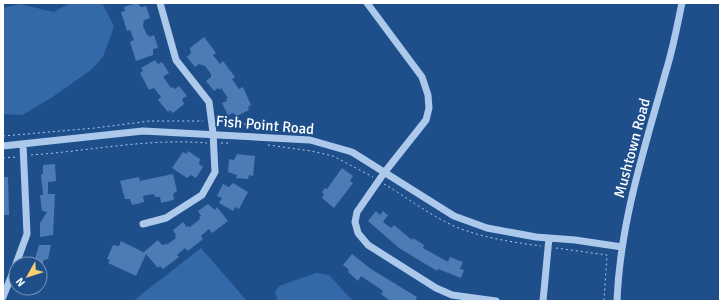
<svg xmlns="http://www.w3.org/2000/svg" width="723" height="304" font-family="Signika,sans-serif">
	<rect width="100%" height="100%" fill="#1f4f8b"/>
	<path fill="#3369a9" d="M70 3H102L114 26 103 57 91 70 51 98 22 115 3 114V8L19 4 54 12Z
		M201 248 247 301H133Z
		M316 273 329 275 353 301H278L275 293 279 286Z"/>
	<path fill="#4c7bb5" d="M137 3 141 7 146 6 150 18 144 20 143 26 147 35H149V37L154 35 158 48 153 49V55L136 61 130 42 134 40 130 30 127 31 121 12 125 11 124 7Z
		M204 37 216 53 213 55 220 64 223 61 235 77 232 79 239 89 243 87 251 105 248 107 249 110 237 116 233 113 228 115 222 103 227 101 226 99 228 98 221 88 219 90 218 88 214 91 206 81 211 77V74L205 66 199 64 195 67 187 57 191 53 190 48Z
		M155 60 158 64 162 62 169 73 164 76V78L171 88 173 87 175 89 179 86 187 96 182 99 184 104 173 113 170 110 168 112 158 100 161 97 154 88 149 90 140 73 143 71 141 68Z
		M188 151 200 159 199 164 203 167 196 178 191 175 187 178 172 168 183 152 187 154Z
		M237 154 255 156 253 176 249 175 248 179 236 178 237 175 228 172 229 159 234 160Z
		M55 164 56 181 48 182V194H55L53 235 40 237V223L47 212 42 211 40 195H43L41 174H43V165Z
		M342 168 353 176 350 181 353 183 334 208 322 198 324 194 322 192 325 188 327 189Z
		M173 174 177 191 173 194 174 200 161 203 160 197H155L154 194 143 196 144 202 132 205 130 199H125L120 181 139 177 140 181 144 180Z
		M3 177H8L9 215H3Z
		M233 183 248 192 239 209 235 207 233 211 219 203 222 198 217 196 223 184 229 187Z
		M208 204 215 210 217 207 228 221 212 233 209 229 201 236 203 239 188 251 185 248 177 255 179 257 163 269 160 266 158 268 146 254 136 276 108 263 110 260 107 259 113 245 119 246 121 241 145 253 144 252 158 240 162 245 168 244 176 238 175 236 176 235 173 230 183 222 187 227 188 226 190 227 200 219 199 217 201 216 198 211Z
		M376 211 380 215 383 211 388 215 383 222 391 228 394 225 412 240 413 238 424 245 423 248 448 262 450 257 463 262 460 269 464 270 461 278 438 269 437 271 399 248 368 221Z
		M39 245H51L48 259 44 260 42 265 34 262Z
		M352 254 371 269 417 297 415 301H390L381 294 383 291 361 276 358 281 348 272 349 270 343 265Z"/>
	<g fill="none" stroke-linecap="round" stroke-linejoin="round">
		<path stroke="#acc9ec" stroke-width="1" stroke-dasharray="2 3" stroke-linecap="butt" d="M219 122 257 125
			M3 136 95 128 150 121H203
			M221 143H229
			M268 145 311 151 333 156 373 177
			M31 155C90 151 148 138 207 143
			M3 158 16 157
			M384 184C408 198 431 216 456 227 484 238 511 242 541 246
			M556 248 607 255 604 301
			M162 301H164"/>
		<path stroke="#acc9ec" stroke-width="7" d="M367 3 422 77 428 95 429 108 426 120 384 173 357 212 355 222 358 233 368 245 436 288 452 295 496 301
			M3 146 143 131 310 140 352 152 454 216 487 228 536 237 575 240 622 247
			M143 224 166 218 202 195 215 172 213 133 209 102 176 60 160 3
			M16 264 27 234 23 144
			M3 297 16 265
			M543 301 549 238
			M617 301C620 222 645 147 666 71 673 49 677 26 682 3"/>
	</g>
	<g text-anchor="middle" stroke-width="3" stroke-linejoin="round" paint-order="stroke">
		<g font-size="15" fill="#fff" stroke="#1f4f8b">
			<text transform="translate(265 125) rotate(5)" y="5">Fish Point Road</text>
			<text transform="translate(632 148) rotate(-75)" y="5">Mushtown Road</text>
		</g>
	</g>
	<rect width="723" height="304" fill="none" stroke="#ffffff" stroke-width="8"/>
	<g transform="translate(28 276) rotate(231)"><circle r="19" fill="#1f4f8b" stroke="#7995b9"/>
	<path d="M0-3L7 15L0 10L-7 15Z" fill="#fad06c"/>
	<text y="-6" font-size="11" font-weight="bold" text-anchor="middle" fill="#ffffff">N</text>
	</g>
</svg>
